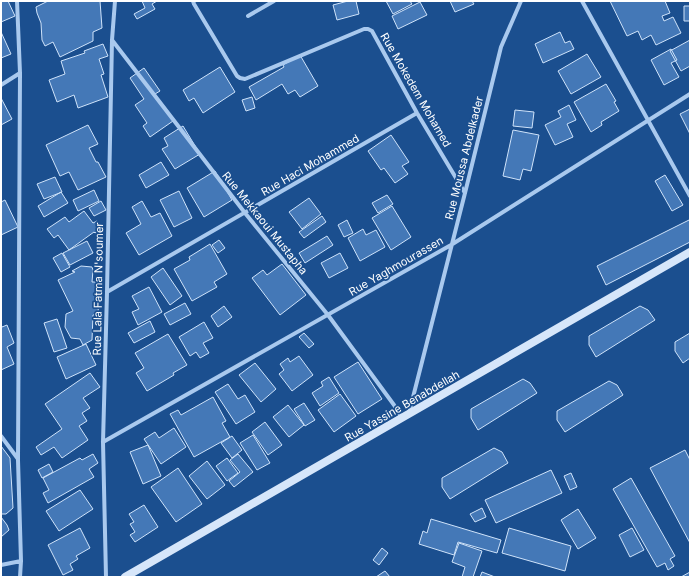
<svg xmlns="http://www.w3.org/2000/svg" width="691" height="578" font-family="Inter,sans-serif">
	<rect width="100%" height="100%" fill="#1b4f8f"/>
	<path fill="#4478b7" stroke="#cfe3fa" d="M1 1H8L15 16 1 22Z
		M48 1H100L102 28 93 32V41L60 57 53 42 45 46 42 40 41 23 37 13 36 7Z
		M142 1H157L152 4 155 9 137 19 134 14 145 8Z
		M348 1H356L359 14 337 20 333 5Z
		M386 1H410L412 4 393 14Z
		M450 1H472L474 4 455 12Z
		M610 1H665L670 13 662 16 664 21 673 17 681 33 656 45 651 35 642 40 638 31 627 36Z
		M420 2 427 15 398 29 392 16Z
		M684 6H690V21H684Z
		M1 32 11 54 1 58Z
		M560 32 565 43 570 41 574 49 543 63 535 44Z
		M690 40V66L681 71 670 51Z
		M103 44 108 56 99 59 104 74 101 75 108 97 78 108 74 95 57 102 49 80 65 74 61 61 85 53 84 51Z
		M671 49 677 60 671 63 679 77 664 85 651 60Z
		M587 54 601 77 571 94 558 71Z
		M300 55 318 86 300 97 295 90 288 94 282 84 256 100 249 87 284 67 283 65Z
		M220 67 235 92 203 113 194 98 189 101 183 90Z
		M144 68 160 91 155 94 173 121 150 137 143 126 147 123 135 105 144 99 130 78Z
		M606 84 616 101 614 102 619 111 601 122 602 125 591 132 574 102Z
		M252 97 255 108 246 111 242 100Z
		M1 98 12 119 1 125Z
		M569 105 576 120 567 124 573 137 555 145 545 125 561 117 558 111Z
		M690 109V134L680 114Z
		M515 110 534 112 532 128 513 126Z
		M88 125 98 144 89 148 96 162H98L106 177 78 190 69 172 60 176 46 145Z
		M183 126 200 154 175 169 162 149 168 146 164 138Z
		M513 130 539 135 531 171 523 169 520 180 503 176Z
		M391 135 409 162 402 166 408 174 395 183 384 168 381 170 368 151Z
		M161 162 169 175 146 188 139 175Z
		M215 171 232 200 204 217 187 188Z
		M665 175 683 205 672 211 655 181Z
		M55 177 62 192 44 199 37 184Z
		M94 190 99 201 78 211 73 200Z
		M179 191 192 218 174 227 160 200Z
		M61 192 68 203 44 217 38 206Z
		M387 195 393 204 378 213 372 203Z
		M309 198 321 214 302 229 289 212Z
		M5 200 18 227 1 235V202Z
		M101 201 106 210 94 216 89 208Z
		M142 201 151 217 160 213 172 236 139 255 126 233 141 224 132 207Z
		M392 206 411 237 391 250 372 218Z
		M84 211 93 223 97 221 102 228 95 233 94 232 69 250 58 235 54 238 47 229 65 217 69 222Z
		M322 216 326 222 304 238 299 232Z
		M347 220 353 233 344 237 338 225Z
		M689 220 690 222V242L606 285 597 266Z
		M363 229 366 235 376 230 385 247 360 261 348 238Z
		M327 236 333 245 305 263 299 253Z
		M219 240 225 248 218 253 212 245Z
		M87 241 93 253 70 265 63 253Z
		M210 244 227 274 214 282 217 287 192 301 174 269 190 260 189 257Z
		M62 253 70 267 61 272 53 258Z
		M340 253 348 268 329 278 321 263Z
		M282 264 306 295 280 315 252 278 263 270 267 275Z
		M81 266 92 267 93 270 92 282H100L98 313 93 315 92 340 83 345 80 339 71 338 65 327 66 314 73 311 58 280 75 272 72 271Z
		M163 268 182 296 170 305 151 277Z
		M149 287 162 312 138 325 132 312 139 309 132 296Z
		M185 303 191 314 170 325 164 314Z
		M224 306 232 317 218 327 211 316Z
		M640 306 648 310 655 320 596 357 589 345V336Z
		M57 319 67 348 54 352 44 323Z
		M150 321 155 332 134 343 128 333Z
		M204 322 213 338 203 343 209 353 200 358 196 352 190 356 179 337Z
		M1 325 2 327 7 325 14 343 7 347 14 364 1 370Z
		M304 333 314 344 309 348 299 337Z
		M690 333V358L683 363 675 351V342Z
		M168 334 187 365 173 373 174 375 147 391 136 373 144 368 135 353Z
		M86 344 96 365 66 379 57 357Z
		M299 356 313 375 292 391 279 374 284 370 280 364 288 358 290 362Z
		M358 362 382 399 358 414 334 377Z
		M255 363 276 389 261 402 239 375Z
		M90 373 100 387 83 398 90 408 82 413 87 421 79 426 88 440 62 458 54 447 41 455 36 447 62 429 45 404Z
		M329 377 339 393 320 406 312 393 323 386 321 382Z
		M523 379 530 383 537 393 478 430 471 418V409Z
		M609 381 617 385 623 395 565 432 557 420V411Z
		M228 384 238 399 245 395 255 412 236 424 215 392Z
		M340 394 356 416 334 432 318 410Z
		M213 397 226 421 222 423 230 437 194 457 170 414 178 410 181 415Z
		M304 403 315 420 305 426 294 409Z
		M288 405 304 425 289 437 273 417Z
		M265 422 282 445 268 455 252 432Z
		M174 428 186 447 161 464 144 439 155 432 159 438Z
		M253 435 270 463 257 470 240 443Z
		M232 436 242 450 232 458 221 443Z
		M148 445 161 476 143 484 130 452Z
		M1 446 10 458 13 508 6 514H1Z
		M494 448 502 452 508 463 450 499 442 487V478Z
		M685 450 690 460V543L650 468Z
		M93 454 98 463 89 469 94 477 48 503 43 493 49 490 43 478 80 458 82 460Z
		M238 454 253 472 234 487 229 481 240 472 230 460Z
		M227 458 238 473 227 481 216 466Z
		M207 461 225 485 207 499 189 476Z
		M49 464 53 472 42 478 38 470Z
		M178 468 202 504 176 522 151 487Z
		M551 470 562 493 496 523 485 500Z
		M571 473 577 487 570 490 564 476Z
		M631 478 675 556 670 559 674 566 668 570 665 563 657 567 613 489Z
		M80 490 93 509 59 531 46 511Z
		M144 505 158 527 135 542 130 535 135 532 130 524 134 522 129 514Z
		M482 508 486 517 475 522 470 514Z
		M578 509 596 538 578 549 561 520Z
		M1 517 7 525 9 530 1 537Z
		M431 519 501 540 497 553 458 542 454 555 419 544 423 531 427 533Z
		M80 528 90 548 76 556 78 559 70 564 73 570 63 575 48 545Z
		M509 528 571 546 565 571 502 553Z
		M632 528 644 550 630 557 619 535Z
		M459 543 482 551 473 577H462L465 567 452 562Z
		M382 548 388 553 379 565 373 560Z
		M385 571 390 577H376Z
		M482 572 495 577H480Z
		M690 572V577H681Z"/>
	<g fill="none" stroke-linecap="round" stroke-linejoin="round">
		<path stroke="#a9c9ee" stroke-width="4" d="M17 1 20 73 18 460 21 561 20 577
			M193 1 194 4 237 76 240 78 245 79 364 29H368L372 31 417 113 465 193
			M582 1 690 196
			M248 16 274 1
			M112 40 245 213 328 315 394 405 402 418
			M1 85 20 73
			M107 292 417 113
			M409 413 465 193 501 47 521 1
			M1 436 18 459
			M103 442 451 245 690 94
			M1 565 21 561
			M106 577 103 442 107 292 112 40 115 1"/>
		<path stroke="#d6e6fa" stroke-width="8" d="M125 577 690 252"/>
	</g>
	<g text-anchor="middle" stroke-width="3.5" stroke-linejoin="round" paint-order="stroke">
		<g font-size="11" fill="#fff" stroke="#1b4f8f">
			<text transform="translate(416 90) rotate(60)" y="4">Rue Mokedem Mohamed</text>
			<text transform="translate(464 158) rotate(-76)" y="4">Rue Moussa Abdelkader</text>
			<text transform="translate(310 165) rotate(-30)" y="4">Rue Haci Mohammed</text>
			<text transform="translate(265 223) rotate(51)" y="4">Rue Mekkaoui Mustapha</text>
			<text transform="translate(396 266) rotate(-30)" y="4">Rue Yaghmourassen</text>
			<text transform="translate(98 289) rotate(-89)" y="4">Rue Lala Fatma N'soumer</text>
			<text transform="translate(402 406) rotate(-30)" y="4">Rue Yassine Benabdellah</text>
		</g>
	</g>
	<rect width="691" height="578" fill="none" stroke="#ffffff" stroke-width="4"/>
</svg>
